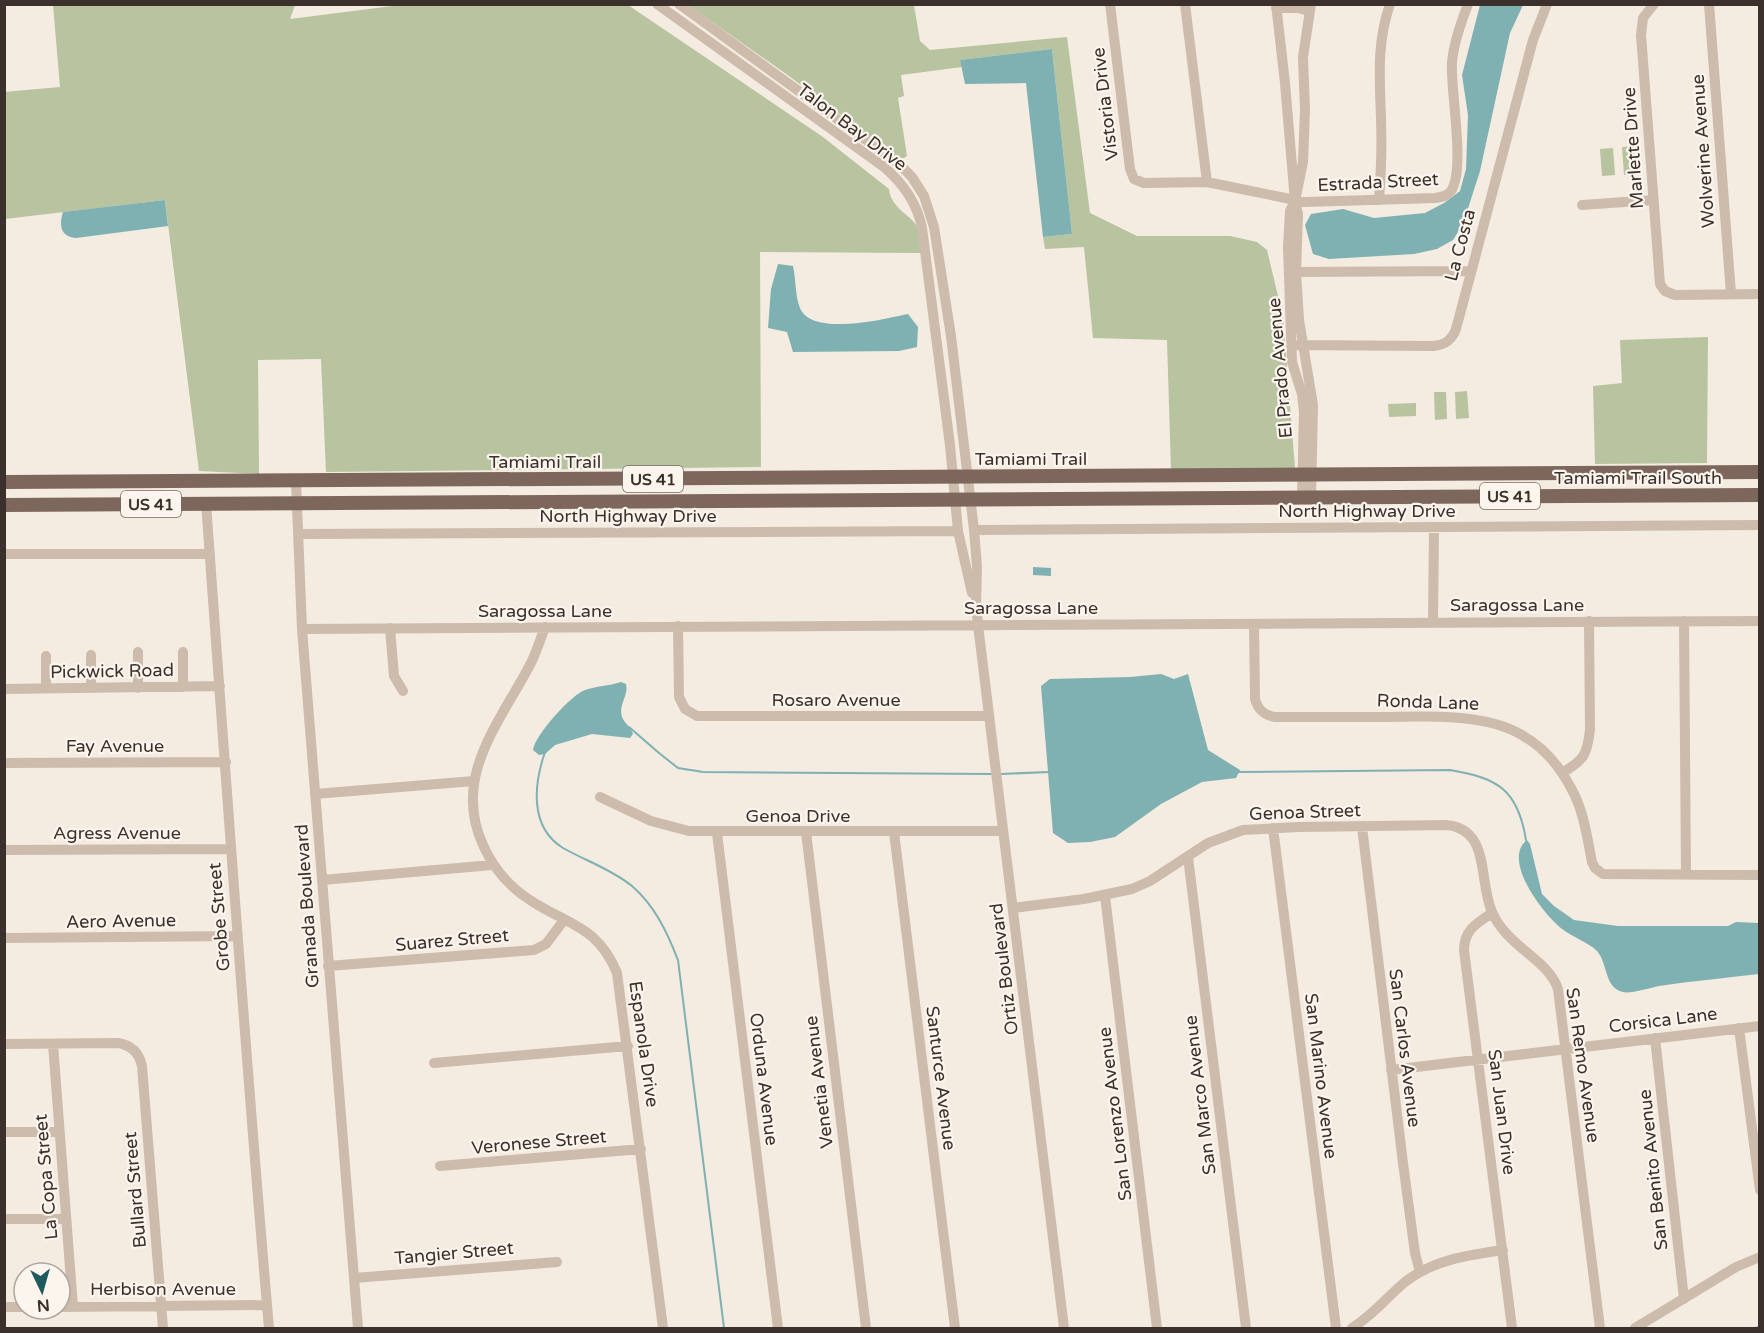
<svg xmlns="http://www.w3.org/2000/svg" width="1764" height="1333" font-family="'Varela Round',sans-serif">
	<rect width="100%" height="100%" fill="#f4ebe1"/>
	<path fill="#b8c4a0" d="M408 4 628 5 823 137 889 189C891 209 912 215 918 228 921 234 920 246 921 253L760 252 761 467 326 472 321 359 258 360 259 474 199 471 165 200 5 219 4 92 60 87 53 5H295L290 19Z
		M688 5H914L920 41 930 50 1067 37 1090 213 1137 236H1230L1257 242 1267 250 1283 317 1295 468 1171 471 1167 340 1093 338 1084 247 1045 249 1043 237 1072 234 1052 49 960 60 962 67 901 75 904 96 898 98 907 156 901 160 789 76Z
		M1634 146 1636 174 1624 175 1622 147Z
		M1613 148 1615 175 1602 176 1600 149Z
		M1708 337 1707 463 1595 464 1593 386 1622 383 1620 340Z
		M1467 391 1469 418 1456 419 1455 392Z
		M1434 392H1446L1447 419 1435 420Z
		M1416 403V416L1389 417 1388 404Z"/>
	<path fill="#7fb0b2" d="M1480 5H1523L1510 33 1480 171 1463 224 1453 240 1437 249 1414 254 1329 259 1313 254 1305 225 1311 214 1343 209 1374 218 1425 213 1444 203 1460 191 1466 169 1468 115 1462 75Z
		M1052 49 1072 234 1043 237 1026 83 965 84 960 60Z
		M165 200 168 226 76 238C60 237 59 225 63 212Z
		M778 264 793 266C796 279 795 296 800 308 812 337 884 319 908 314L918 327 917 347 899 351 793 352 787 332 768 328 771 289Z
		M1033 567 1051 568V576L1033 575Z
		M1161 674 1174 679 1188 674 1208 750 1240 770 1236 778 1202 782 1161 804 1115 837 1090 842 1068 843 1053 833 1041 686 1050 679 1130 677Z
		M621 682 626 684C629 695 618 705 622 717 625 724 631 727 633 734L630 738 592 734 555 745 545 754 539 755 533 750C535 735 571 695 585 690 596 686 609 686 621 682Z
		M1527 840 1530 844 1542 894 1554 906 1574 920 1618 926H1728L1736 922 1759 923V974C1726 978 1692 981 1659 986 1650 988 1630 994 1623 992 1604 988 1608 963 1597 951 1588 942 1572 937 1562 929 1544 915 1501 860 1527 840Z"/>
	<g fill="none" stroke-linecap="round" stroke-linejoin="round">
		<path stroke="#7fb0b2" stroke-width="2" d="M629 727 659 753 678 768 703 772 992 774
			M545 752C534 784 529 827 563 848 586 861 611 869 632 886 655 906 667 932 678 960L724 1328
			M1238 772 1450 770C1498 778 1518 790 1526 840
			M1001 774 1049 772
			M1754 1328 1760 1327"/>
		<path stroke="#cdbbac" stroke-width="10" d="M657 4 884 167C904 184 917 203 922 228L950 445 958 531 972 593
			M679 4 899 164 912 177 924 196 934 227 951 336 974 530 977 566 976 605 978 625 1064 1328
			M1110 4 1130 169 1134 179 1144 183 1207 182 1305 202 1435 198C1442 197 1447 196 1451 191 1466 169 1450 90 1452 62 1454 42 1461 23 1468 4
			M1185 4 1207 182
			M1276 4 1285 83 1295 201 1298 214 1296 272 1299 320 1313 405 1311 498
			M1654 4 1643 18 1641 35 1660 284 1665 291 1675 295 1760 294
			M1709 4 1731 294
			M1276 8H1298L1309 11
			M1379 200C1381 174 1382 147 1381 120 1380 79 1376 45 1390 4
			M1582 205 1653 200
			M1291 272 1471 271
			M1292 345 1433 346C1445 345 1452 340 1456 329L1533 40 1547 4
			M296 481 302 629 358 1328
			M1302 498 1304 412 1302 394 1292 362 1288 247 1290 211 1295 201 1303 162 1305 110 1303 57 1311 4
			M206 503C226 778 245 1054 269 1328
			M974 530 1760 525
			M298 534 958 531
			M4 554H210
			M1684 621 1686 875
			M1433 623 1434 527
			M1254 624 1255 699C1258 710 1264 715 1275 717 1313 717 1351 717 1389 717 1463 716 1531 711 1571 788 1584 811 1587 837 1592 862L1595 868 1603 874 1760 875
			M678 626 679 697 685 709 697 716H989
			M545 627C541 638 537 650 532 661 502 720 451 775 483 845 494 870 510 888 533 902 571 926 598 927 617 973L663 1328
			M390 628 394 676 403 691
			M302 629 1760 621
			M138 652V688
			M183 652V687
			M91 655V688
			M46 656V688
			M4 689 220 686
			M4 763 226 762
			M1562 773C1584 760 1587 755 1590 730L1589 621
			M315 794 474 781
			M600 797 651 821 689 831H1003
			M1362 827 1403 1163 1415 1253 1420 1272
			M1273 828 1336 1328
			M806 832 866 1328
			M894 832 955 1328
			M717 833 778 1328
			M4 850 230 849
			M1188 857 1246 1328
			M322 880 492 865
			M1105 896 1157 1328
			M1013 908 1084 899 1132 889 1150 881 1208 843 1243 830 1299 827 1446 825C1491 829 1478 880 1492 912 1507 947 1548 959 1558 989L1600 1328
			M1492 913C1477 923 1464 930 1464 950L1512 1328
			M4 938 238 936
			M328 966 534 950 546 944 564 920
			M1739 1028 1760 1190
			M1655 1038 1684 1299
			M4 1044 118 1043C131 1045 139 1052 142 1066L163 1328
			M53 1044 73 1307
			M434 1063 628 1046
			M1391 1070 1760 1026
			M4 1132H59
			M440 1166 641 1149
			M4 1219H66
			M354 1278 557 1262
			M4 1307H24
			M60 1307 267 1305
			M1352 1328C1372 1316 1387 1297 1405 1282 1433 1260 1468 1255 1503 1250
			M1635 1328 1736 1267 1760 1257"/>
		<path stroke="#7d675c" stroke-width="14" d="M4 482 1760 472
			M4 505 1760 495"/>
	</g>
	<g text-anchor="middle" stroke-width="4.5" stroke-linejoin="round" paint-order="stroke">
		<g fill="#fbf5ee" stroke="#756b66" stroke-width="1.5">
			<rect x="623" y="466" width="60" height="26" rx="4.5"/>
			<rect x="1480" y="483" width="60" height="26" rx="4.5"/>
			<rect x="121" y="491" width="60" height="26" rx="4.5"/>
		</g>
		<g font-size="16" font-weight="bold" fill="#3b302b">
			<text x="653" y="485">US 41</text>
			<text x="1510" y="502">US 41</text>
			<text x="151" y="510">US 41</text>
		</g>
		<g font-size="18" fill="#3b302b" stroke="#fbf5ee">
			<text transform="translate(1105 104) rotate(-97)" y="6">Vistoria Drive</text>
			<text transform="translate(852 127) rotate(37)" y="6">Talon Bay Drive</text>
			<text transform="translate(1633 148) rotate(-94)" y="6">Marlette Drive</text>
			<text transform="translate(1703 151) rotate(-94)" y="6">Wolverine Avenue</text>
			<text transform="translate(1378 182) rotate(-3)" y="6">Estrada Street</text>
			<text transform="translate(1460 245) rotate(-75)" y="6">La Costa</text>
			<text transform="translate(1280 368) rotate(-95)" y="6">El Prado Avenue</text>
			<text x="1031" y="465">Tamiami Trail</text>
			<text x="545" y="468">Tamiami Trail</text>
			<text x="1638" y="484">Tamiami Trail South</text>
			<text x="1367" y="517">North Highway Drive</text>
			<text x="628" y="522">North Highway Drive</text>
			<text x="1517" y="611">Saragossa Lane</text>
			<text x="1031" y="614">Saragossa Lane</text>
			<text x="545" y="617">Saragossa Lane</text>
			<text transform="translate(112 671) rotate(-1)" y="6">Pickwick Road</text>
			<text x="836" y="706">Rosaro Avenue</text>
			<text transform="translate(1428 702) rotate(2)" y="6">Ronda Lane</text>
			<text x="115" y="752">Fay Avenue</text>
			<text transform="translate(1305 812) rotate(-2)" y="6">Genoa Street</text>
			<text x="798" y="822">Genoa Drive</text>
			<text x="117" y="839">Agress Avenue</text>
			<text transform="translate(307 906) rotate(-94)" y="6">Granada Boulevard</text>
			<text transform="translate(219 917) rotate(-95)" y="6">Grobe Street</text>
			<text transform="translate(121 921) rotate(-1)" y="6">Aero Avenue</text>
			<text transform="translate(452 940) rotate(-5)" y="6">Suarez Street</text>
			<text transform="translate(1004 969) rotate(-97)" y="6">Ortiz Boulevard</text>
			<text transform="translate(1663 1020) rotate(-7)" y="6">Corsica Lane</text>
			<text transform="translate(644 1044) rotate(82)" y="6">Espanola Drive</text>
			<text transform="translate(1405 1048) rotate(83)" y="6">San Carlos Avenue</text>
			<text transform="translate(1583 1065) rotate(82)" y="6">San Remo Avenue</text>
			<text transform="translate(1321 1076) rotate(83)" y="6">San Marino Avenue</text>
			<text transform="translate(941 1078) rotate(83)" y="6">Santurce Avenue</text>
			<text transform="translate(764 1079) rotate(83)" y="6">Orduna Avenue</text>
			<text transform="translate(819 1082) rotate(-97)" y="6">Venetia Avenue</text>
			<text transform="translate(1200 1095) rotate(-97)" y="6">San Marco Avenue</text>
			<text transform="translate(1502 1112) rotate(83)" y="6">San Juan Drive</text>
			<text transform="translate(1115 1114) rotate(-97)" y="6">San Lorenzo Avenue</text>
			<text transform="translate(539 1142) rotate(-5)" y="6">Veronese Street</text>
			<text transform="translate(1653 1170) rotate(-96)" y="6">San Benito Avenue</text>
			<text transform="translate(46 1177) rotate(-95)" y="6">La Copa Street</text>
			<text transform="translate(135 1190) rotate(-95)" y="6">Bullard Street</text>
			<text transform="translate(454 1253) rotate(-5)" y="6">Tangier Street</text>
			<text x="163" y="1295">Herbison Avenue</text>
		</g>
	</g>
	<rect width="1764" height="1333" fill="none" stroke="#3b302b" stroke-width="12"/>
	<g transform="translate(42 1291) rotate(175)"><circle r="28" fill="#fbf5ee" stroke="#aea6a0" stroke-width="1.5"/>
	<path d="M0-4.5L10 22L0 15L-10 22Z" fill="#1f5a5e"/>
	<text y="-9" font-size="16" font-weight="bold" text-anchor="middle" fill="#3b302b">N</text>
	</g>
</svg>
